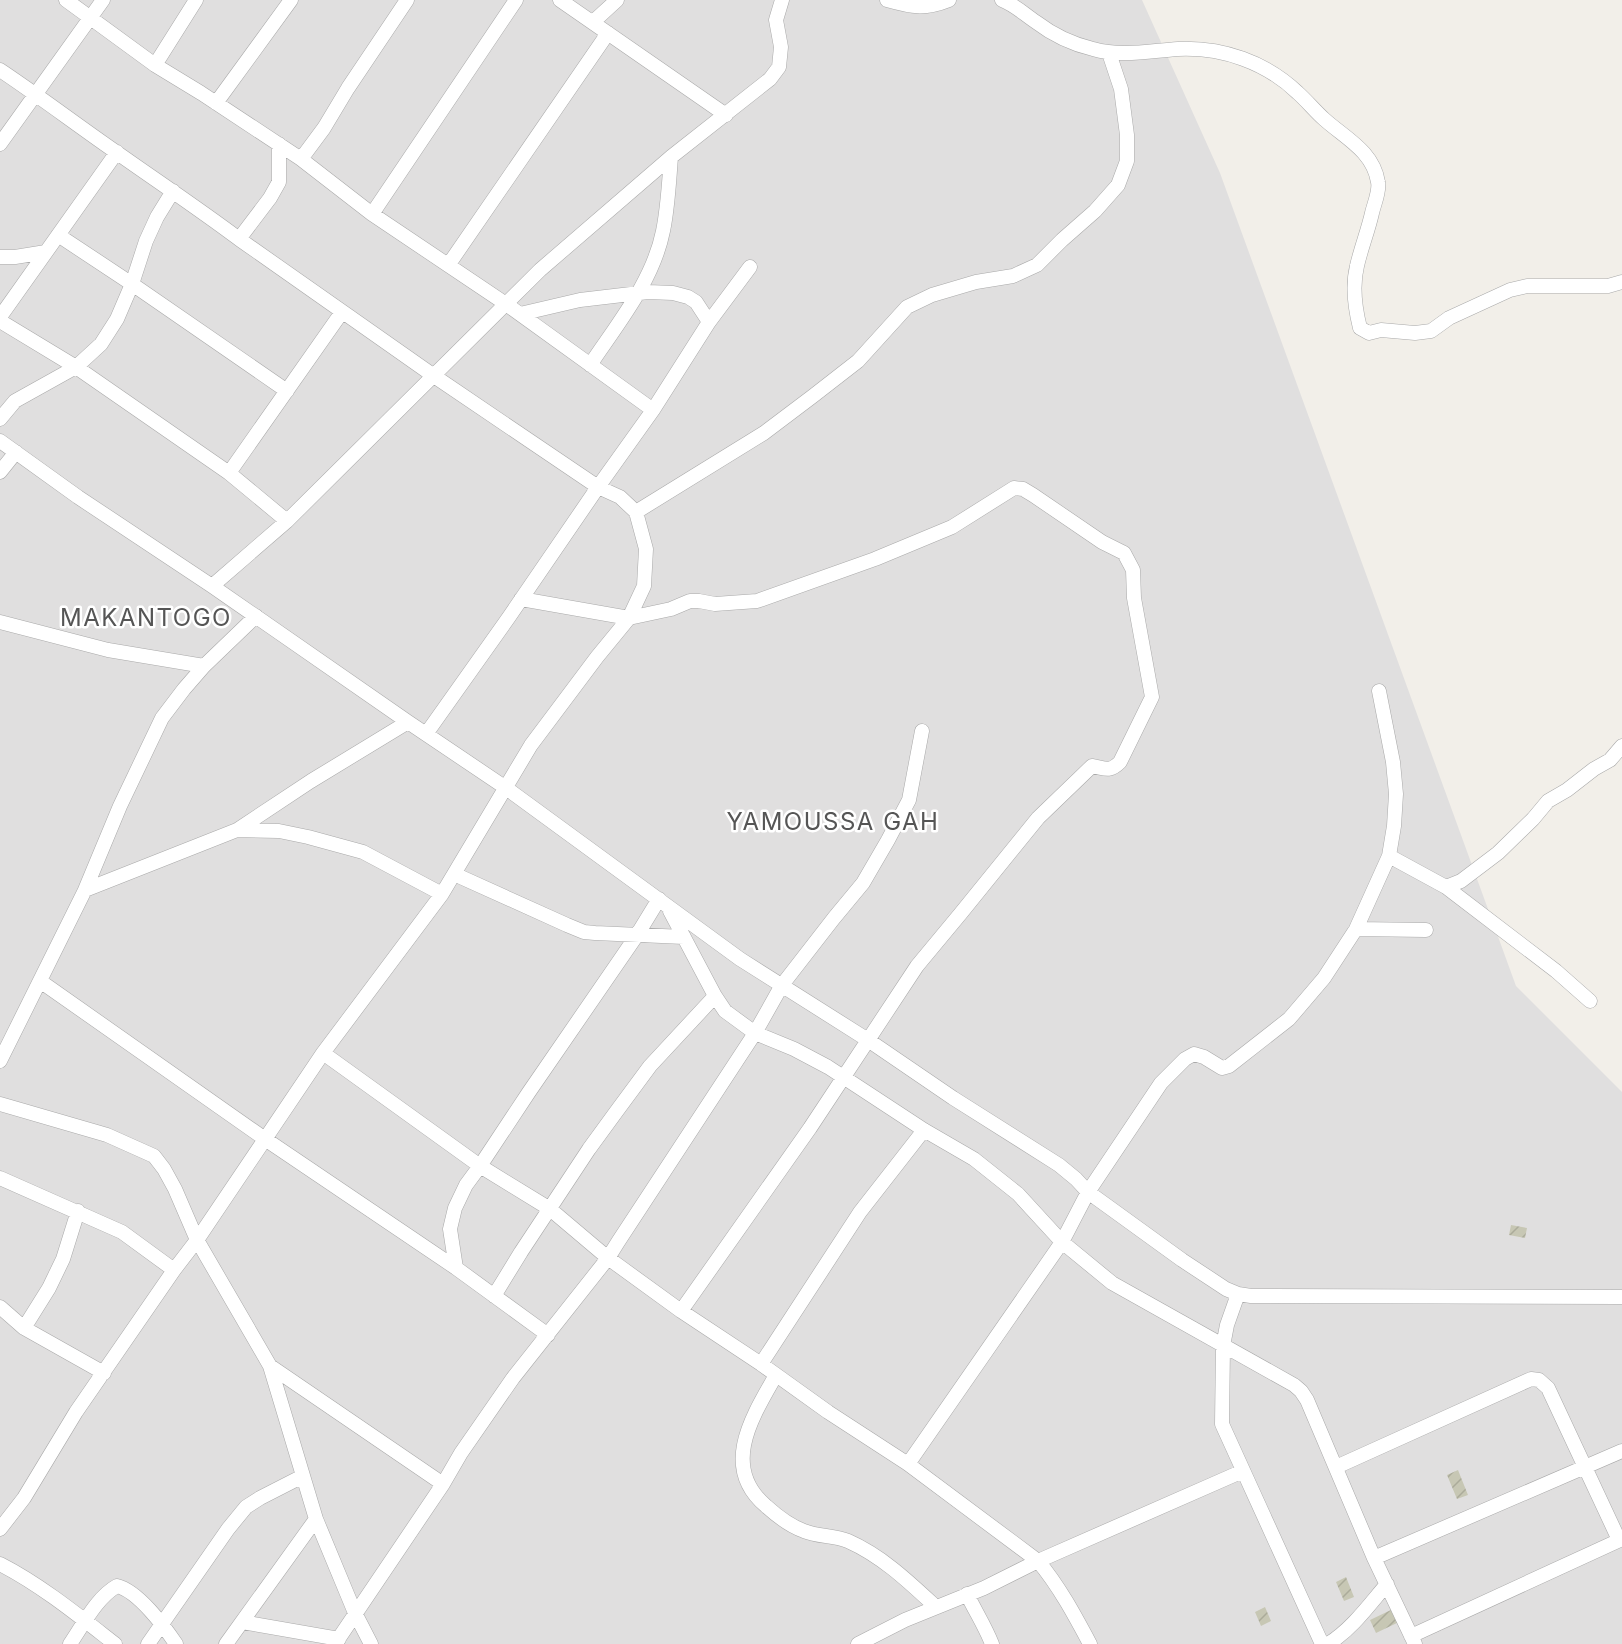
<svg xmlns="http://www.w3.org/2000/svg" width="1622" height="1644" font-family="Inter,sans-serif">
	<defs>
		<pattern id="construction-furrows" width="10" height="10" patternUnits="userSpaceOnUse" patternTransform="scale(1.5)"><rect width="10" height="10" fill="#c7c7b4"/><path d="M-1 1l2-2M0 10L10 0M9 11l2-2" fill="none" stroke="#abab9a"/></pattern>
	</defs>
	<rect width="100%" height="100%" fill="#f2efe9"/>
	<path fill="#e0dfdf" d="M0 0H1142L1220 173 1516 986 1622 1092V1644H0Z"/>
	<path fill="url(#construction-furrows)" d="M1511 1225 1527 1228 1525 1238 1509 1235Z
		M1458 1470 1468 1495 1457 1499 1447 1475Z
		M1346 1577 1354 1597 1344 1601 1336 1582Z
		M1265 1607 1271 1621 1261 1626 1255 1612Z
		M1393 1609 1399 1622 1376 1633 1370 1620Z"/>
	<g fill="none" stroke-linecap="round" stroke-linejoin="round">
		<defs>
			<path id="minor" d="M66 0 155 65 201 93 301 159 372 214 506 304 653 410
				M560 0 726 115
				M887 0C912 7 924 10 949 0
				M1002 0C1015 5 1024 14 1036 22 1053 35 1072 44 1093 49 1121 57 1149 51 1178 49 1222 47 1266 62 1298 93 1307 101 1315 111 1324 119 1345 138 1373 151 1378 182 1380 191 1374 204 1372 213 1368 231 1361 248 1357 266 1352 286 1355 308 1360 328L1369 333 1381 330 1415 333 1431 331 1449 318 1510 290 1527 286H1608L1622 282
				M593 22 617 0
				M155 65 196 0
				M0 70C39 96 77 125 116 152 157 181 199 209 239 239L434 376 598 487 620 497 636 512 646 549 644 586 629 618 597 657 531 745 442 894 323 1053 197 1240 174 1270 76 1412 24 1498 0 1529
				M216 103 291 0
				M0 144 103 0
				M301 159 324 128 348 88 407 0
				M372 214 516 0
				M58 235 132 284 287 391
				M239 239 270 198 279 182V144
				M0 257H15L46 252
				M449 264 608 33
				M520 314 580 300 648 292 673 293 688 297 696 302 709 322
				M0 317 117 152
				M0 321 76 367 229 473 287 521
				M590 365C618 323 653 281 663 231 668 207 669 182 671 157
				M0 419 15 401 76 367 101 344 117 319 132 284 146 241 157 217 173 191
				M0 441 78 497 212 586 408 722 506 788 740 959 868 1040 953 1098 1059 1165 1076 1179 1088 1192 1182 1260 1226 1289 1238 1294 1251 1296 1622 1297
				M0 472 16 452
				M229 473 342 312
				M636 512 764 433 813 396 858 361 907 307 932 295 976 282 1013 276 1037 265 1062 240 1095 211 1118 185 1127 161V135L1121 89 1109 53
				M212 586 287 521 540 270 671 157 770 79 779 67 781 47 776 20 782 0
				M521 599 629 618 671 609 690 601H699L715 604 757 601 875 559 952 527 1014 488 1023 489 1033 495 1102 542 1124 553 1133 570 1134 598 1152 697 1120 762C1109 773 1105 768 1092 766L1038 818 961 913 917 966 810 1128 681 1311
				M0 622 108 650 204 666
				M426 734 509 617 598 487 653 410 709 322 750 267
				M237 830 279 831 308 837 363 852 442 894
				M1389 856 1446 887 1556 971 1590 1001
				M454 874 567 925 584 932 595 933 684 937
				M1446 887 1461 881 1498 853 1533 819 1548 801 1567 790 1594 769 1610 760 1622 746
				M85 890 120 806 162 718 184 689 204 666 256 616
				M670 911 715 996 725 1011 755 1033 794 1049 828 1067 924 1130 974 1159 1018 1194 1062 1242 1112 1283 1294 1385 1301 1391 1307 1400 1374 1558 1415 1644
				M1356 929 1426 930
				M40 981 265 1139 456 1268 548 1335
				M323 1053 480 1166 550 1209 608 1258 681 1311 761 1364 828 1412 908 1464 1038 1561C1059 1586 1075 1616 1090 1644
				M0 1061 85 890 237 830 311 781 408 722
				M0 1104 107 1135 154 1156 164 1169 175 1189 197 1240 270 1366 316 1519 355 1613 371 1644
				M0 1178 122 1232 174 1270
				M456 1268 450 1229 455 1208 466 1185 480 1166 529 1092 637 935 659 899
				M1238 1294 1227 1325 1223 1346 1222 1424 1322 1644
				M494 1296 521 1252 589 1149 616 1112 650 1066 715 996
				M0 1307 24 1328 104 1373
				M24 1328 49 1288 63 1259 78 1211
				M761 1364 860 1212 924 1130
				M270 1366 443 1484
				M776 1375C752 1417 720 1467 766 1506 777 1516 790 1526 804 1531 818 1537 834 1535 848 1541 882 1556 909 1582 936 1607
				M908 1464 1062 1242 1088 1192 1161 1083 1185 1059 1194 1054 1204 1057 1222 1068 1229 1066 1289 1019 1324 978 1356 929 1389 856 1394 826 1396 794 1393 762 1379 691
				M1336 1467 1531 1379 1539 1380 1548 1388 1619 1540
				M1374 1558 1622 1451
				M0 1564C41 1585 79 1616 115 1644
				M967 1594C975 1611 985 1626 992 1644
				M242 1622 339 1639
				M1411 1636 1622 1539
				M70 1644C83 1625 97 1597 117 1586 138 1591 164 1626 176 1644
				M148 1644 228 1529 246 1507 260 1498 303 1476
				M226 1644 316 1519
				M335 1644 443 1484 461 1453 513 1378 608 1258 618 1242 755 1033 782 985 834 918 863 883 888 840 909 800 922 731
				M858 1644 905 1620 984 1588 1038 1561 1243 1471
				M1328 1644C1352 1629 1369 1605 1387 1584"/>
		</defs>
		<use href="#minor" stroke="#a9a9a9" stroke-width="15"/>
		<use href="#minor" stroke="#fff" stroke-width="14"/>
	</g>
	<g text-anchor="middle" stroke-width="5" stroke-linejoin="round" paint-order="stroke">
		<g font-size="24" letter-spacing="1.5" fill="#555" stroke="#fff">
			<text x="146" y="626">MAKANTOGO</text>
			<text x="833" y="830">YAMOUSSA GAH</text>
		</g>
	</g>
</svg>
